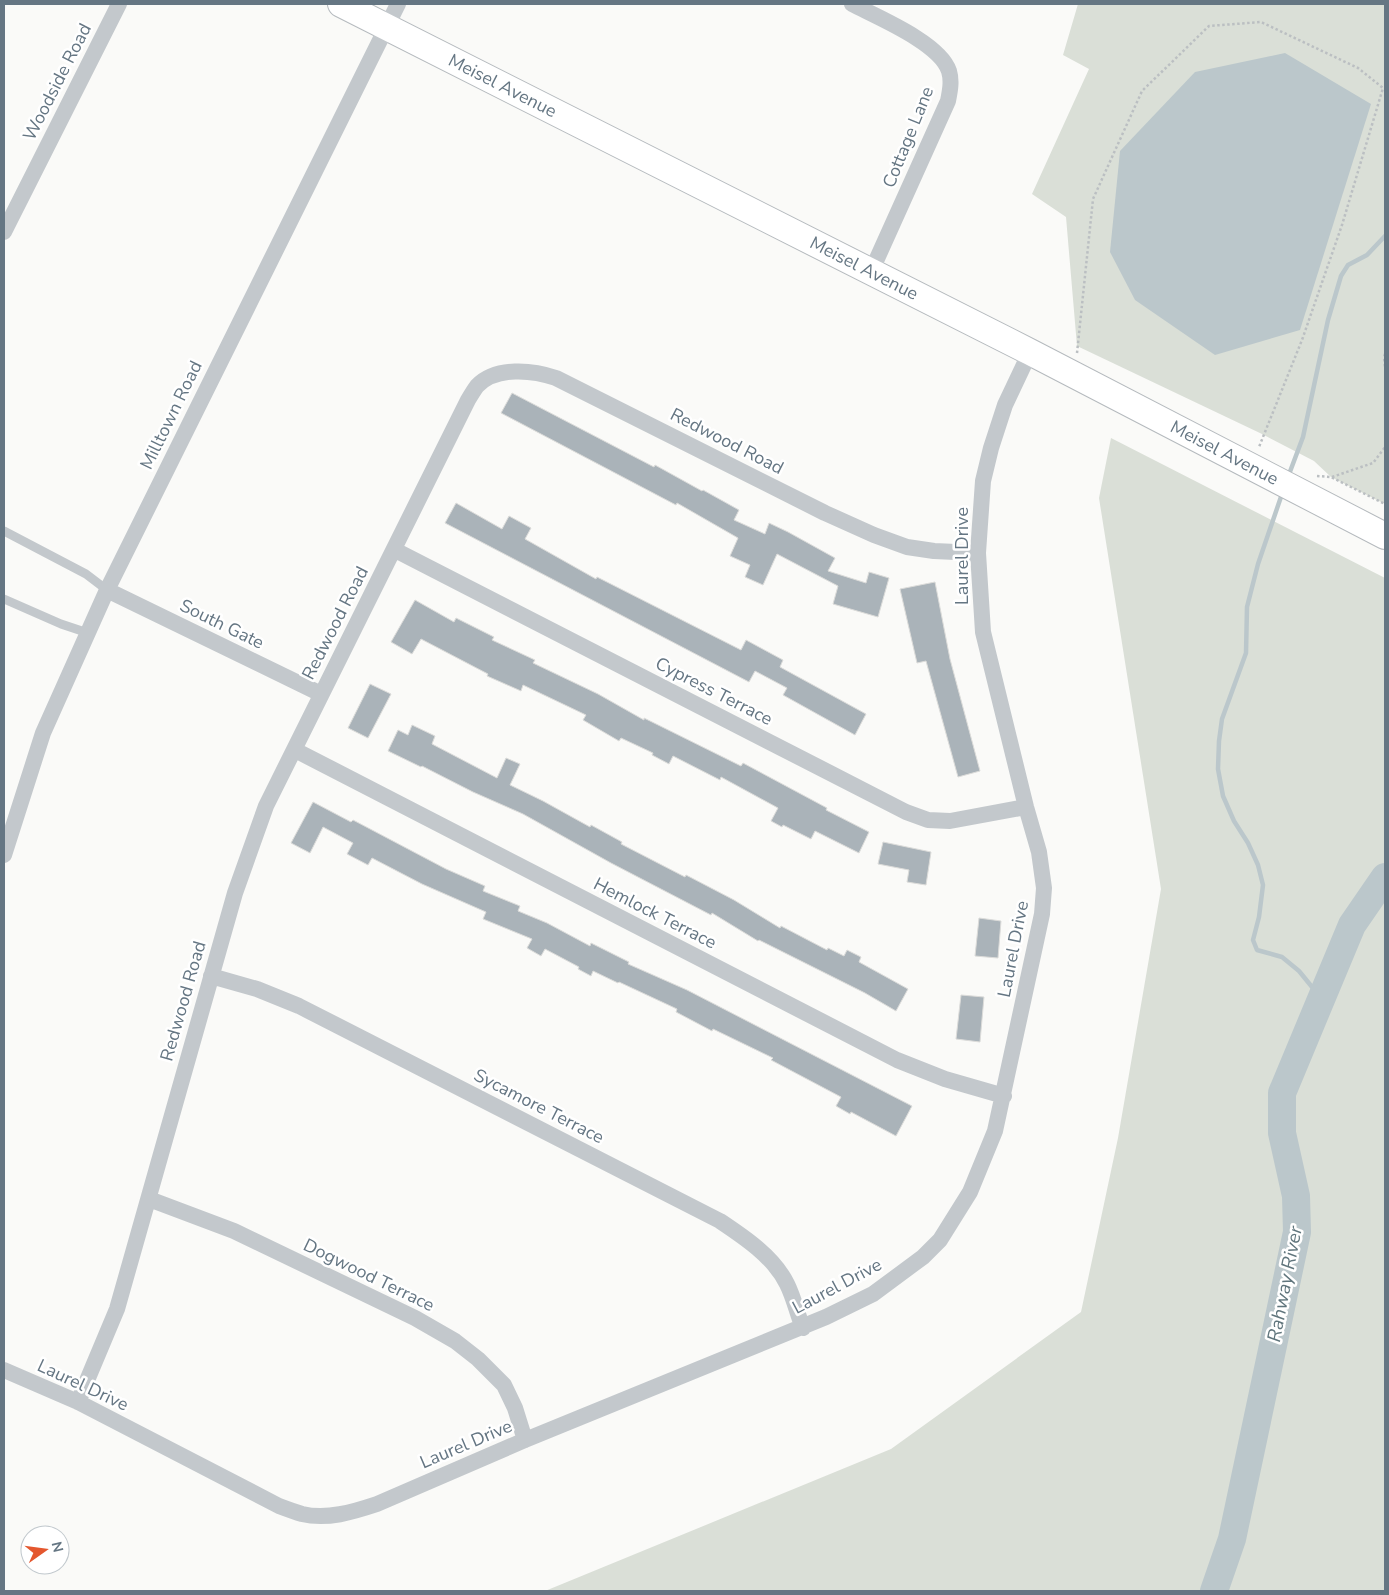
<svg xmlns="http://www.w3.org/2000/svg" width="1389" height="1595" font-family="'Nunito Sans',sans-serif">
	<rect width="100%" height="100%" fill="#fafaf8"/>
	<path fill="#dadfd7" d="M1078 4H1385V504L1331 477 1314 461 1262 434 1077 346 1066 217 1032 194 1089 69 1063 55Z
		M1111 438 1385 578V1591H545L891 1449 1081 1312 1118 1138 1161 889 1099 498Z"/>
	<path fill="#bbc7cb" d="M1285 53 1371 104 1300 330 1215 355 1135 300 1110 252 1120 151 1195 72Z"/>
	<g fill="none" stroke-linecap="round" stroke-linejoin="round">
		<path stroke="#bbc7cb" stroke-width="4.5" d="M1288 477 1303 437 1328 320 1341 276 1348 265 1367 255 1385 236
			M1283 491 1258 564 1247 607 1246 653 1222 719 1219 741 1218 769 1223 796 1234 821 1248 843 1258 865 1263 885 1259 917 1253 940 1257 950 1282 957 1299 971 1321 998"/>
		<path stroke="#bbc7cb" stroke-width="28" d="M1214 1591 1232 1539 1297 1232 1296 1196 1282 1133V1093L1352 925 1385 877"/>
	</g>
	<path fill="#aab3b9" stroke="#dcdcda" d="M512 393 654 467 655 465 702 491 703 490 739 510 734 520 765 534 769 523 788 532 835 558 828 571 866 583 869 572 889 578 878 617 833 604 838 586 777 554 763 585 745 577 750 565 730 556 738 538 677 503 676 505 501 413Z
		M456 503 502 529 509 516 531 528 525 539 596 579 597 577 741 650 746 640 783 660 780 667 866 714 855 735 783 695 787 688 755 671 749 682 445 523Z
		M935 582 950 659 980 771 958 777 926 661 917 663 900 589Z
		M415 600 454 622 456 618 494 637 492 640 535 660 533 663 598 694 644 720V718L741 766 743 763 827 808 826 810 869 832 859 853 815 831 811 839 783 825 782 827 771 821 778 808 721 777 720 780 673 756 669 764 652 755 653 753 621 738 619 741 583 720 586 715 523 685 521 691 487 676 488 674 421 639 412 654 391 642Z
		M370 684 391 694 368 738 348 728Z
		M412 725 435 736 432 744 497 778 506 758 520 764 510 785 543 801 590 827 591 825 622 842 621 844 685 877 686 875 734 900 780 928 781 926 827 950 828 948 844 956 847 950 861 957 859 962 908 989 896 1011 865 993 759 940 758 941 712 913 711 915 611 863 523 814 473 792 422 766 421 767 388 751 398 730 408 735Z
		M313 802 351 822 353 820 446 869 485 886 483 891 520 906 518 911 547 923 590 946 591 943 629 962 628 964 687 990 912 1106 896 1136 851 1112 850 1114 836 1106 841 1097 771 1060 773 1058 713 1029 712 1031 676 1012 677 1009 619 982 618 983 593 971 591 976 578 969 579 967 545 949 541 956 527 948 532 939 483 919 486 912 422 884 372 858 368 865 347 854 353 843 323 827 310 853 291 843Z
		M883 842 931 852 926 885 907 882 909 870 878 864Z
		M979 918 1001 921 998 958 975 956Z
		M961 995 984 997 980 1042 956 1039Z"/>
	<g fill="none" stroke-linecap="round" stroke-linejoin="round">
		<defs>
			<g id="primary">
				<path id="s1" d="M341 4 1030 352 1385 536"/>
			</g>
		</defs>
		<use href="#primary" stroke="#b5babe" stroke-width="28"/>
		<path stroke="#bbbfc2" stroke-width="2.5" stroke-dasharray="2.5 2.5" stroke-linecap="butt" d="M1077 353 1093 199 1142 91 1209 26 1261 22 1358 68 1383 88 1342 225 1302 340 1259 447
			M1385 354 1384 357 1385 367
			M1317 476 1331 477 1385 504
			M1332 477 1373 463 1385 447"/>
		<path stroke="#c3c8cc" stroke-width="9" d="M4 531 86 574 107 590
			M4 599 61 624 88 633"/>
		<path stroke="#c3c8cc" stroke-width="16" d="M852 4C877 17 940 43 949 71 952 81 950 91 948 101L871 272
			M4 232 119 4
			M395 550 906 812 928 820 950 821 1026 807
			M107 590 321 694
			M295 750 897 1060 945 1079 1004 1096
			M4 855 43 733 107 590 398 4
			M211 976 257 989 299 1006 720 1221C744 1237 774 1257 787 1284 794 1298 797 1313 803 1328
			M149 1199 234 1231 415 1318 455 1341 478 1359 504 1385 515 1408 525 1440
			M4 1370 78 1402 279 1506C287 1509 295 1512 302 1514 327 1520 353 1512 377 1504L525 1440 826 1317 873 1294 923 1257 940 1240 970 1192 995 1131 1042 914 1044 888 1039 852 1026 807 983 632 978 553 983 481 991 448 1005 405 1030 352
			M78 1402 117 1309 235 893 266 806 468 400C471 395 474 390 477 386 496 366 533 370 556 378L825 513 874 535 907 547 934 551 978 553"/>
		<use href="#primary" stroke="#fff" stroke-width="26"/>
	</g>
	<g text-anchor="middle" stroke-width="5" stroke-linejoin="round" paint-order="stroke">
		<g font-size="18" fill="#657683" stroke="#fff">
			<text transform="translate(57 82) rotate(-63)" y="6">Woodside Road</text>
			<text dy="6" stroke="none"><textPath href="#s1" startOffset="181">Meisel Avenue</textPath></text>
			<text transform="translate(908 137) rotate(-68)" y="6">Cottage Lane</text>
			<text dy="6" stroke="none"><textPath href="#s1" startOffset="586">Meisel Avenue</textPath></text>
			<text transform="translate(171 415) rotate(-64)" y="6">Milltown Road</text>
			<text transform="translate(727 441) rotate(27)" y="6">Redwood Road</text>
			<text dy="6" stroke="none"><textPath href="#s1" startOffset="991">Meisel Avenue</textPath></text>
			<text transform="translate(962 556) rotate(-90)" y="6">Laurel Drive</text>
			<text transform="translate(335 623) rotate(-63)" y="6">Redwood Road</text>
			<text transform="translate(222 624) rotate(26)" y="6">South Gate</text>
			<text transform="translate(714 691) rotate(27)" y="6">Cypress Terrace</text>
			<text transform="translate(655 913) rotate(27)" y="6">Hemlock Terrace</text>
			<text transform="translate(1013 949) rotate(-79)" y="6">Laurel Drive</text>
			<text transform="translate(183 1001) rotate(-74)" y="6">Redwood Road</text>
			<text transform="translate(539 1106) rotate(27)" y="6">Sycamore Terrace</text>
			<text transform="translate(369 1275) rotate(26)" y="6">Dogwood Terrace</text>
			<text transform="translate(837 1286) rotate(-28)" y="6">Laurel Drive</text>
			<text transform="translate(83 1385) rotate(25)" y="6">Laurel Drive</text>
			<text transform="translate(466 1444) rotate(-23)" y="6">Laurel Drive</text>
		</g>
		<g font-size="19" font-style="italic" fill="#60757c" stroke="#fff">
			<text transform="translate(1284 1284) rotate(-79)" y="7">Rahway River</text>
		</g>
	</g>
	<rect width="1389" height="1595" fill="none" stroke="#657683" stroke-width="10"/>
	<g transform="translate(45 1550) rotate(76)"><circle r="24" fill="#ffffff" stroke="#c1c8cd"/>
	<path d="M0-4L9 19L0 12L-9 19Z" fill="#e4572e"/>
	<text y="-8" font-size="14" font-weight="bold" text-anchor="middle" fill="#657683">N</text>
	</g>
</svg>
